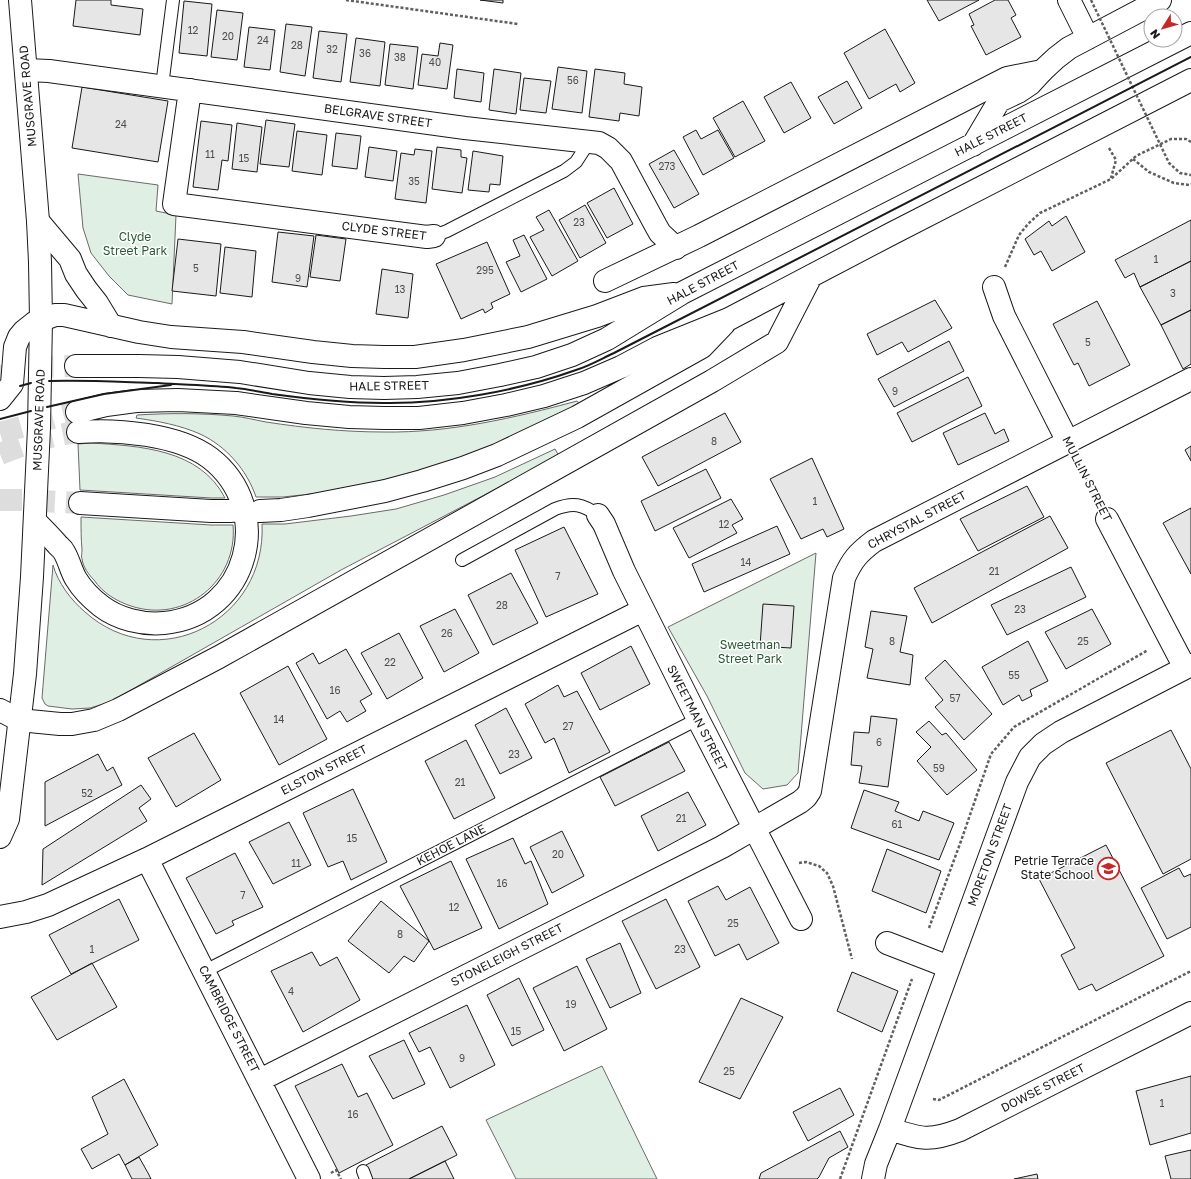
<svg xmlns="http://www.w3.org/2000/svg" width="1191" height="1179" font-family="'Golos Text',sans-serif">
	<rect width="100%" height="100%" fill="#fff"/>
	<path fill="#e0efe3" stroke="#6a6a6a" d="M78 174 158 185 156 211 176 215 172 304 128 295 109 276 91 253 83 228Z
		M577 401 580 405 548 422 435 469 347 490 283 497H256C247 470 226 446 200 434 180 425 157 421 136 418L137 415C169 413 201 413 233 416 244 417 255 420 266 422 305 428 344 432 384 432 449 433 514 418 577 401Z
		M91 443C140 446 200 449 225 498H211L80 490 78 444Z
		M555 449 559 456 341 570 110 702 90 708 72 709 48 706 45 704 42 698 53 565C58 583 71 600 85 612 158 677 267 620 262 524H285L351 516 396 509 444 495 495 477Z
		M81 517 211 525H233C238 581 185 624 131 606 116 601 103 593 94 580 89 575 83 567 82 559 81 557 82 553 82 550 81 539 81 528 81 517Z
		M816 553 798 773 787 785 763 789 745 773 707 696 668 627Z
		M602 1066 657 1179H516L486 1120Z"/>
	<path fill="#e6e6e6" stroke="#1a1a1a" d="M76 0H111V5L143 9 140 35 73 26Z
		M480 0H503V3Z
		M927 0H979L939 21Z
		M995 0H1008L1016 15 1011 18 1021 37 986 55 971 26 974 25 969 14Z
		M184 1 212 4 207 56 179 53Z
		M217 10 243 13 237 60 211 57Z
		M286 24 312 27 305 76 280 72Z
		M249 27 275 30 270 70 244 67Z
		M885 29 915 83 900 92 896 84 869 99 844 53Z
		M319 31 347 34 341 82 313 78Z
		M356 38 385 42 380 86 350 82Z
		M440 43 453 45 447 89 418 85 422 54 438 56Z
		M390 44 418 47 413 89 385 85Z
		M558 67 587 71 582 113 552 109Z
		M457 69 484 73 481 102 454 98Z
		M494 69 521 73 516 114 489 110Z
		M595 69 625 73 624 84 642 87 639 116 620 113 619 121 589 117Z
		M524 78 551 81 546 113 520 110Z
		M847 81 862 108 834 124 818 97Z
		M791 82 811 118 784 133 764 97Z
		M82 87 168 101 158 162 72 148Z
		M743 101 765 141 735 157 713 118Z
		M266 120 295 124 289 167 260 164Z
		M201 121 232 125 228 161 222 160 218 190 193 187Z
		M237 123 262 127 257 172 232 169Z
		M696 130 701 139 718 130 734 158 703 175 683 137Z
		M297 131 327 135 322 175 292 171Z
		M336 133 361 136 357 169 332 166Z
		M369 147 397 151 393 181 365 177Z
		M437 147 461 150V157L467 158 462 193 432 189Z
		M415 149 432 151 426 203 395 199 401 153 414 155Z
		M674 150 699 194 674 208 649 164Z
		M473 151 503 156 500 185 490 184 489 192 468 190Z
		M614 188 633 224 607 238 587 203Z
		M585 205 606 243 580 258 559 220Z
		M549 210 578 261 552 276 530 237 544 230 536 217Z
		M1066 216 1085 252 1052 271 1041 251 1034 255 1025 239 1049 221 1052 226Z
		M1191 220V261L1140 287 1134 273 1125 278 1115 260Z
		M278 232 314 236 307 287 272 282Z
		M316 235 346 239 340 281 310 277Z
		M524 235 547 279 521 292 506 262 520 256 513 240Z
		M178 239 221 244 216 296 172 291Z
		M487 242 510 294 491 303 493 308 485 313 483 309 461 319 436 264Z
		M225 247 256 251 252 297 220 293Z
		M1191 261V310L1161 325 1140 287Z
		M382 269 413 274 408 318 376 314Z
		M935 300 952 328 908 352 902 342 877 355 867 334Z
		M1097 301 1130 365 1089 386 1078 363 1074 365 1053 324Z
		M1191 310V364L1183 369 1161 325Z
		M949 341 964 371 894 407 878 379Z
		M968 377 982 406 912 442 897 413Z
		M725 413 741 442 658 486 642 457Z
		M985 413 995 434 1004 429 1009 441 958 465 943 433Z
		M1191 446V461L1185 450Z
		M812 458 844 529 827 537 823 529 801 539 770 479Z
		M706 469 721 498 655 531 641 501Z
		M1027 486 1044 517 978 551 960 519Z
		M731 499 743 519 732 525 737 533 689 558 673 528Z
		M1191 508V574L1163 523Z
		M1050 516 1068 548 932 623 914 588Z
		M777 526 790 554 704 592 692 564Z
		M564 527 598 594 546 617 515 550Z
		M1071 567 1086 597 1007 635 991 605Z
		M511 573 538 623 493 645 468 595Z
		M763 604 794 606 791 648 760 646Z
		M455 609 479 653 444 672 420 626Z
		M1092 609 1111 644 1066 669 1045 632Z
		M871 611 907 616 900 652 913 655 910 685 867 678 873 649 865 647Z
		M399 633 423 678 387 699 361 653Z
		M1028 641 1048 681 1030 690 1032 696 1022 701 1019 695 1003 705 982 667Z
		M631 646 650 684 600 710 581 673Z
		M346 649 372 694 360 701 366 711 347 722 340 711 327 719 296 663 313 653 319 664Z
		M945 660 992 714 964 740 935 707 943 700 925 678Z
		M288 666 327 739 279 765 240 693Z
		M558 685 564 697 577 691 610 752 569 773 554 738 545 743 525 704Z
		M506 708 532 758 500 774 475 725Z
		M871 716 897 719 888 787 859 783 862 766 851 765 854 732 869 733Z
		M929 721 942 735 946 733 977 770 947 795 917 761 931 747 916 732Z
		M1171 730 1191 769V859L1163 874 1106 763Z
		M194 733 221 780 176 807 148 758Z
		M466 740 495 798 454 819 425 761Z
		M669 742 685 771 615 806 600 777Z
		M98 754 107 771 113 767 122 785 45 826V782Z
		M141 785 151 799 139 808 147 821 42 885 43 849Z
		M353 789 387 862 351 880 343 861 328 867 303 813Z
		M864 790 899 802 895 811 919 821 923 811 954 823 939 860 851 828Z
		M688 792 706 825 658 851 641 816Z
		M289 822 311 865 273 884 249 842Z
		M562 831 584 876 552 893 530 847Z
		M513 838 525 864 531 861 548 904 499 929 466 859Z
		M1106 845 1164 956 1096 991 1092 984 1079 990 1061 955 1075 948 1039 879Z
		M887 849 941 871 926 913 872 891Z
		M235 853 263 907 232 921 234 925 216 934 186 878Z
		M451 861 482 928 434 950 400 886Z
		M1179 868 1184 877 1191 874V927L1167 939 1141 888Z
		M718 886 726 900 750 887 779 943 747 960 739 944 715 956 688 901Z
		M119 899 139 940 71 974 49 935Z
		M666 899 700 967 656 989 622 921Z
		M381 901 429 941 414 962 404 956 389 973 348 941Z
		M620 943 641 993 610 1008 586 959Z
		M312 952 320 966 337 957 360 1000 303 1032 271 971Z
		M92 963 117 1007 57 1040 31 997Z
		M577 966 607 1029 564 1051 533 988Z
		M852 972 898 991 882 1032 837 1011Z
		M519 978 544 1030 512 1046 487 995Z
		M741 998 783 1017 740 1099 699 1082Z
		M467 1005 495 1065 450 1088 430 1047 419 1052 409 1033Z
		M404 1040 425 1084 393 1099 369 1056Z
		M342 1064 358 1097 367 1093 393 1145 339 1173 295 1086Z
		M1191 1076V1133L1150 1145 1136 1091Z
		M124 1079 158 1145 125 1165 119 1154 92 1169 81 1149 108 1134 92 1097Z
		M840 1088 854 1115 808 1141 793 1112Z
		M442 1126 457 1155 409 1179H372L366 1165Z
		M840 1131 848 1147 829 1158 819 1177 817 1179H759L761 1173Z
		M1191 1150V1179H1171L1165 1156Z
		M139 1157 148 1173 151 1179H132L125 1165Z
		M445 1161 454 1179H409Z
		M1037 1174 1038 1179H1014Z"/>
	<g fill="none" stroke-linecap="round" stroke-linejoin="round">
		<path stroke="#ddd" stroke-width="22" stroke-dasharray="22 11" stroke-linecap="butt" d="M0 377 19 370 34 367 76 366
			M0 433 53 418 77 412
			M0 454C25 444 51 435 78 432
			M0 500H24L80 503"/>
		<defs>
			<path id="lane" d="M162 86 173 0
				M434 236 447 231 564 171 576 162 589 142
				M462 560 555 509C573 502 582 504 598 515
				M205 971 698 719
				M363 1171 366 1179"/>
			<path id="street" d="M1069 0 1088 38
				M26 70 49 71 465 128 599 143 608 148 621 161 656 226 660 233 676 248
				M190 90 174 204 427 237 434 236
				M605 281 699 236 1007 78 1042 71 1056 58 1069 48 1160 0
				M994 287 1004 316 1068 442
				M598 515 604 524 624 571 698 719 801 919
				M1107 519 1185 668
				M147 859 309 1179
				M0 917 26 912 48 905 147 859 643 610
				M887 943 949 967
				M260 1080 722 847 800 802 806 797 810 791 844 578C852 560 858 553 874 541L1191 379
				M890 1129C921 1139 929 1142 960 1130L1191 1013
				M873 1179 876 1164 890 1129 1017 782 1030 757 1043 744 1061 732 1191 665"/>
			<path id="primary" d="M0 837 8 819 25 674 32 577 39 428 41 320 40 262 38 221 20 0"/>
			<path id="highway" d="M973 145 999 101 1018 92 1030 84 1042 71
				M38 221 70 259 76 274 86 289 97 303 111 326
				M76 366H139L178 367 240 372 309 383 350 387 384 388 417 387 458 383 500 375 536 367 572 355 607 339 682 293 1191 33
				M0 399 12 384 15 347 19 337 24 331 34 323 55 315H64L139 332 171 337 243 342 313 352 352 356 384 357H415L464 350 528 337 597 316 644 298 674 294
				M77 412 106 405 136 401 178 400 236 403 306 413 349 417 384 418H419L463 413 506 405 544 396 584 383 621 367 657 348 729 319 891 234 1191 80
				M80 503 211 511H231
				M260 511 281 510 308 506 385 491 422 481 463 468 497 455 577 417 702 347 724 324
				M35 521C42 528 49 535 56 543 58 546 62 548 64 552 69 560 71 571 76 579 82 589 92 599 101 606 118 619 142 625 164 623 249 615 276 509 210 458 178 434 117 429 78 432
				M0 710 19 720 60 724H72L94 720 118 710 219 657 712 381 777 342 811 276"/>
		</defs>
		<use href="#lane" stroke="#1a1a1a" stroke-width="14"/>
		<use href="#street" stroke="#1a1a1a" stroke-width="24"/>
		<use href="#primary" stroke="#1a1a1a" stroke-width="24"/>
		<use href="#highway" stroke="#1a1a1a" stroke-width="24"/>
		<path stroke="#5f5f5f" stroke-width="2.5" stroke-dasharray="3 2" stroke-linecap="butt" d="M346 0 518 24
			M1109 148 1116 160 1111 178
			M1133 159 1149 172 1174 183 1189 185 1191 184
			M1005 267 1019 235 1028 224 1040 213 1111 179 1136 156 1171 139H1186L1191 142
			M1078 463 1096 497
			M799 863 806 862 819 866 827 873 833 886 852 959
			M929 928 961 841 991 754 1014 727 1148 650
			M933 1099 939 1100 1191 971
			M331 1173 336 1170 341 1179
			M840 1179 912 979"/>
		<use href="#lane" stroke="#fff" stroke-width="12"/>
		<use href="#street" stroke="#fff" stroke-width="22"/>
		<use href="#primary" stroke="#fff" stroke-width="22"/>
		<use href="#highway" stroke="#fff" stroke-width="22"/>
		<path stroke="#5f5f5f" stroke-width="2.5" stroke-dasharray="3 2" stroke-linecap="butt" d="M1091 0 1169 163 1180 173 1191 175"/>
		<path stroke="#1a1a1a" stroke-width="2" d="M49 381C85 380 122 382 158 383 184 385 210 385 236 388 248 389 260 392 272 394 309 399 346 403 383 403 445 404 517 391 576 370 589 366 601 359 614 353L1191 57
			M20 386 31 383
			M47 407 104 394 171 385
			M0 419 31 411"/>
	</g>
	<defs>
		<symbol id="school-ring" viewBox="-11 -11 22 22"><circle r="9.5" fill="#fff" stroke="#c62828" stroke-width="1.5"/><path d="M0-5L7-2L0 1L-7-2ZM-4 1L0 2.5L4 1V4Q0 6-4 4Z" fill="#c62828"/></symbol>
	</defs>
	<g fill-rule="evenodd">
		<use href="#school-ring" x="1096" y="856" width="25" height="25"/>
	</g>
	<g text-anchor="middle" stroke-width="3" stroke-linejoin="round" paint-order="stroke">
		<g font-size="10" fill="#4d4d4d">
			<text x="193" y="34">12</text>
			<text x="228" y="40">20</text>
			<text x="263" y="44">24</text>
			<text x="297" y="49">28</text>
			<text x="332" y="53">32</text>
			<text x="365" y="57">36</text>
			<text x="400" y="61">38</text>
			<text x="435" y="66">40</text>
			<text x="573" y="84">56</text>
			<text x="121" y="128">24</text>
			<text x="210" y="158">11</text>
			<text x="244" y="162">15</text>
			<text x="667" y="170">273</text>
			<text x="414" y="185">35</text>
			<text x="579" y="226">23</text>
			<text x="1156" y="263">1</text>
			<text x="196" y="272">5</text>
			<text x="485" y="274">295</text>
			<text x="298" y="282">9</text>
			<text x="400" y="293">13</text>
			<text x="1173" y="297">3</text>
			<text x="1088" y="346">5</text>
			<text x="895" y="395">9</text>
			<text x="714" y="445">8</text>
			<text x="815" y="505">1</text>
			<text x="724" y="528">12</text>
			<text x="746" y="566">14</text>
			<text x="994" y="575">21</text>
			<text x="558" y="580">7</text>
			<text x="502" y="609">28</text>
			<text x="1020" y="613">23</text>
			<text x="447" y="637">26</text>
			<text x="892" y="645">8</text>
			<text x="1083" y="645">25</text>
			<text x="390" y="666">22</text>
			<text x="1014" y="679">55</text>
			<text x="335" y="694">16</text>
			<text x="955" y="702">57</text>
			<text x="279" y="723">14</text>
			<text x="568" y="730">27</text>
			<text x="879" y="746">6</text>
			<text x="514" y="758">23</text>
			<text x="939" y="772">59</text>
			<text x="460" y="786">21</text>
			<text x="87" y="797">52</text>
			<text x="681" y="822">21</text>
			<text x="897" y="828">61</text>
			<text x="352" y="842">15</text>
			<text x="558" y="858">20</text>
			<text x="296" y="867">11</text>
			<text x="502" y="887">16</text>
			<text x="243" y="899">7</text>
			<text x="454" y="911">12</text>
			<text x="733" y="927">25</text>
			<text x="400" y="938">8</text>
			<text x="92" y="953">1</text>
			<text x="680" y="953">23</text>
			<text x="291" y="995">4</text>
			<text x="571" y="1008">19</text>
			<text x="516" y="1035">15</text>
			<text x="462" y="1062">9</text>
			<text x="729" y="1075">25</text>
			<text x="1162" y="1107">1</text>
			<text x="353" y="1118">16</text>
		</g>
		<g font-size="12" fill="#1a1a1a" stroke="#fff">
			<text transform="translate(28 96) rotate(-95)" y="4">MUSGRAVE ROAD</text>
			<text transform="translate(378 116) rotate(8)" y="4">BELGRAVE STREET</text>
			<text transform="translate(991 135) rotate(-27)" y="4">HALE STREET</text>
			<text transform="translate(384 231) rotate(7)" y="4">CLYDE STREET</text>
			<text transform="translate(703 283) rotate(-28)" y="4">HALE STREET</text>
			<text transform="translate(389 386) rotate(-1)" y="4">HALE STREET</text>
			<text transform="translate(39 420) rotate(-88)" y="4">MUSGRAVE ROAD</text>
			<text transform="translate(1087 479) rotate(63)" y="4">MULLIN STREET</text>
			<text transform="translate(917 520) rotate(-28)" y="4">CHRYSTAL STREET</text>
			<text transform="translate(697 718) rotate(63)" y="4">SWEETMAN STREET</text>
			<text transform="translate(324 770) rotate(-27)" y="4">ELSTON STREET</text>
			<text transform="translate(451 845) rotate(-27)" y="4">KEHOE LANE</text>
			<text transform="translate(990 855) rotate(-70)" y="4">MORETON STREET</text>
			<text transform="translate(507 955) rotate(-27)" y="4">STONELEIGH STREET</text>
			<text transform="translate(229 1019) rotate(63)" y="4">CAMBRIDGE STREET</text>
			<text transform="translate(1043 1088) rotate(-27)" y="4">DOWSE STREET</text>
		</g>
		<g font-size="12" fill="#2b5a34" stroke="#fff">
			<text x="135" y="241">Clyde<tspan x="135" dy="14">Street Park</tspan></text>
			<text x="750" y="649">Sweetman<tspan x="750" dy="14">Street Park</tspan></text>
		</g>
		<g font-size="12" fill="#1a1a1a" stroke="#fff" text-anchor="end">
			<text x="1094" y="865">Petrie Terrace<tspan x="1094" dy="14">State School</tspan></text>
		</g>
	</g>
	<g transform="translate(1163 28) rotate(233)"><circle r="19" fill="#ffffff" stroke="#a3a3a3"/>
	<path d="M0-3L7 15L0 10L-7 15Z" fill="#c62828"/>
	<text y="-6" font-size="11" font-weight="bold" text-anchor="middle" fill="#1a1a1a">N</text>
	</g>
</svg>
